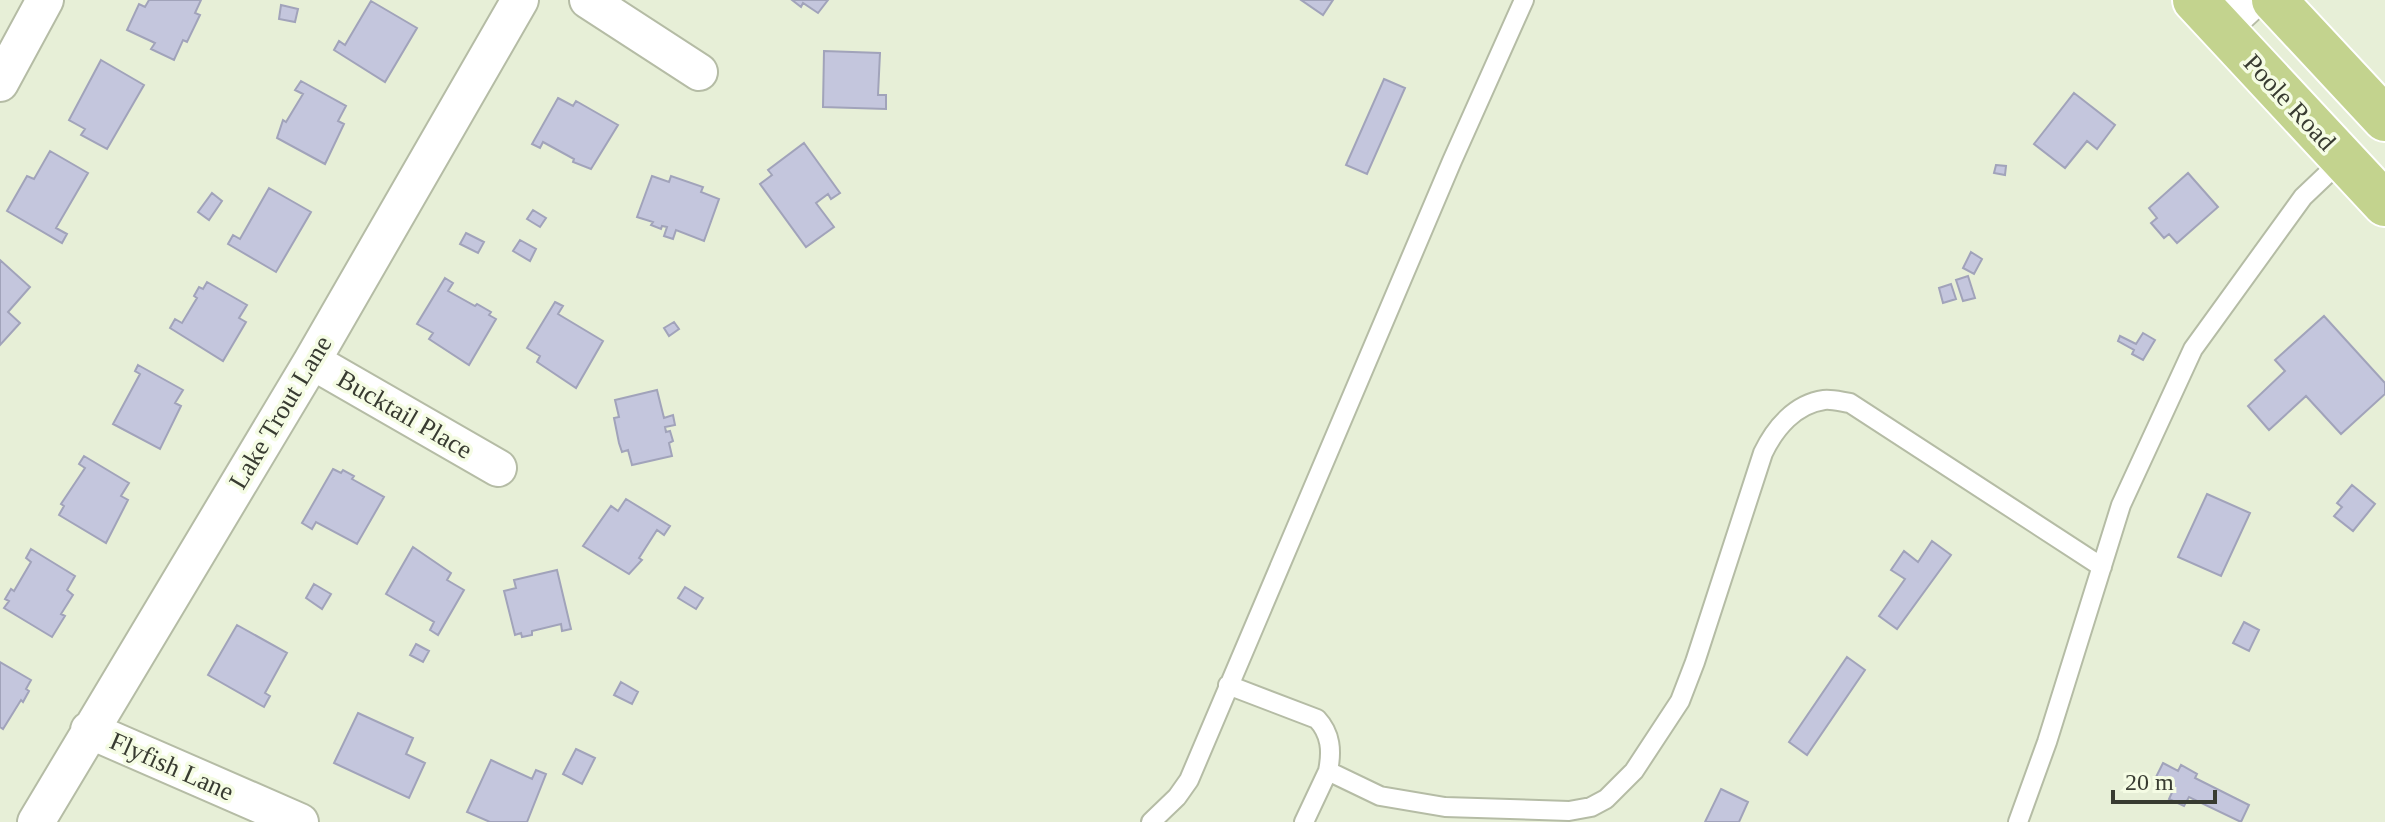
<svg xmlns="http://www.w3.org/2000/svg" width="2385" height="822" font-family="Georgia,serif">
	<rect width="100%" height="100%" fill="#e7efd7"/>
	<path fill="#c4c6dd" stroke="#a1a3ba" stroke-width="2" d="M149 0H201L195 13 200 15 187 42 183 40 174 60 151 49 155 43 127 30 139 4 145 7Z
		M792 0H828L818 13 803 3 801 7Z
		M1301 0H1333L1323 15Z
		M371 1 417 28 385 82 334 50 339 41 345 45Z
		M281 5 298 9 295 22 279 19Z
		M824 51 880 53 878 95H886V109L823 107Z
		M101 60 144 85 107 149 81 135 85 129 69 120Z
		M1384 79 1405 88 1367 174 1346 165Z
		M301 81 346 106 338 121 344 124 325 164 277 138 283 120 286 122 303 94 295 90Z
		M2074 93 2115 125 2097 149 2087 141 2065 168 2034 144Z
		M558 98 573 106 576 101 618 125 591 169 573 162 574 159 543 142 540 148 532 144Z
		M804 143 840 193 831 199 828 194 816 203 834 227 806 247 760 184 772 175 768 170Z
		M50 151 88 173 56 228 67 234 62 243 7 211 27 176 34 179Z
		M1996 165 2006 166 2005 175 1994 173Z
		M2188 173 2218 207 2177 243 2169 234 2164 238 2151 223 2157 218 2149 208Z
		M652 176 669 182 671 176 703 187 701 192 719 199 704 241 676 230 673 239 664 236 667 227 662 226 661 229 651 225 653 222 637 217Z
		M269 188 311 212 276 272 228 244 233 235 240 239Z
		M212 193 222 201 209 220 198 212Z
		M533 210 546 218 540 227 527 219Z
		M466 233 484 242 478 253 460 244Z
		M520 240 536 249 530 261 513 251Z
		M1971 252 1982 259 1974 274 1963 268Z
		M0 260 30 287 8 312 20 323 0 345Z
		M1968 276 1975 298 1963 301 1956 280Z
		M445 278 453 283 448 291 475 306 477 304 491 312 489 315 496 319 469 365 429 339 433 333 417 324Z
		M207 282 247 305 239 318 246 322 223 361 170 328 175 319 182 323 197 298 194 296 199 287 203 289Z
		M1951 284 1956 299 1943 303 1939 288Z
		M555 302 563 306 558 314 603 341 576 388 537 362 540 356 527 348Z
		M2324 316 2385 383V394L2341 434 2306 396 2269 430 2248 406 2285 371 2275 360Z
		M674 322 679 329 669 336 664 328Z
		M2143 333 2155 340 2143 360 2132 354 2134 350 2118 341 2120 336 2136 344Z
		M138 365 183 390 175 403 181 406 160 449 113 424 140 374 135 371Z
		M657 390 664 418 673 415 675 425 665 427 666 432 670 431 673 441 669 443 672 456 632 465 628 450 622 452 619 443 614 418 619 417 615 400Z
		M84 456 129 483 121 496 128 500 106 543 59 515 64 506 61 504 85 468 79 464Z
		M333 469 341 473 343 470 354 476 352 479 384 497 357 544 316 522 312 529 302 523Z
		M2352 485 2375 504 2353 531 2334 516 2342 507 2337 503Z
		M2207 494 2250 513 2221 576 2178 557Z
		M626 499 670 526 664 535 657 530 639 558 642 560 629 574 583 546 611 506 618 511Z
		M1932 541 1951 555 1897 629 1879 616 1905 579 1891 570 1904 551 1918 562Z
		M413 547 451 573 447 580 464 590 438 635 430 630 434 622 386 594Z
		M31 549 75 576 67 590 73 595 61 614 65 616 52 637 4 608 9 601 5 599 11 589 14 591 31 562 26 558Z
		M557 570 571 629 562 631 561 624 532 631V635L522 637 521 633 515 635 504 591 516 588 514 580Z
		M314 584 331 594 322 609 306 598Z
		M685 587 703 598 696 609 678 598Z
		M2244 622 2259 630 2249 651 2233 643Z
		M237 625 287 653 265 693 270 696 264 707 208 675Z
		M416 644 429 651 423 662 410 655Z
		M1847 657 1865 670 1807 755 1789 742Z
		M0 662 31 680 26 689 29 691 23 702 21 700 3 729 0 727Z
		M621 682 638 692 632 704 614 695Z
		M358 713 413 738 406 754 425 763 409 798 334 763Z
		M576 749 595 758 582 784 563 774Z
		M491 760 532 779 536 770 546 774 527 822H490L467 812Z
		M2163 763 2178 771 2181 765 2197 774 2195 778 2249 805 2241 822 2189 797 2184 806 2169 799 2174 788 2155 779Z
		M1721 789 1748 802 1739 822H1705Z"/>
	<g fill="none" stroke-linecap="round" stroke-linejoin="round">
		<defs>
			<path id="lane" d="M1228 685 1317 719C1331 734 1332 751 1328 771
				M1151 822 1177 797 1189 780 1452 161 1524 0
				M1304 822 1328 771 1380 796 1445 807 1569 811 1591 807 1606 799 1634 771 1680 701 1695 662 1763 453C1775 428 1795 404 1824 400 1832 399 1842 402 1850 403L2102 567
				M2018 822 2047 742 2121 505 2193 349 2303 197 2343 159"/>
			<path id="street" d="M588 0 699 72
				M2221 29 2252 0
				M0 83 45 0
				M312 361 498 468
				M89 730 300 822
				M36 822 312 361 520 0"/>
			<path id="primary" d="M2195 0 2385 204
				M2274 0 2385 119"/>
		</defs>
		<use href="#lane" stroke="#b5bca5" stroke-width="22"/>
		<use href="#street" stroke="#b5bca5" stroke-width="40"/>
		<use href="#primary" stroke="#fff" stroke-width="48"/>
		<use href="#lane" stroke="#fff" stroke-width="18"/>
		<use href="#street" stroke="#fff" stroke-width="36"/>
		<use href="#primary" stroke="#c3d38e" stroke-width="44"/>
	</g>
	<g text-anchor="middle" stroke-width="7" stroke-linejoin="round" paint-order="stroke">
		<g font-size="26" fill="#383b31" stroke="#f5fce4">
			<text transform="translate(2290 102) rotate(47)" y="9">Poole Road</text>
			<text transform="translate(280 412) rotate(-59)" y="9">Lake Trout Lane</text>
			<text transform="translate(405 414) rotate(30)" y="9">Bucktail Place</text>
			<text transform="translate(172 766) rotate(24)" y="9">Flyfish Lane</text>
		</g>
	</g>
	<path d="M2113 790v12h102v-12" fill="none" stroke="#383b31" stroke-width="4"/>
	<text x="2125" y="790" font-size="24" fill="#383b31" stroke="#f5fce4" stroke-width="6" paint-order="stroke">20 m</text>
</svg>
